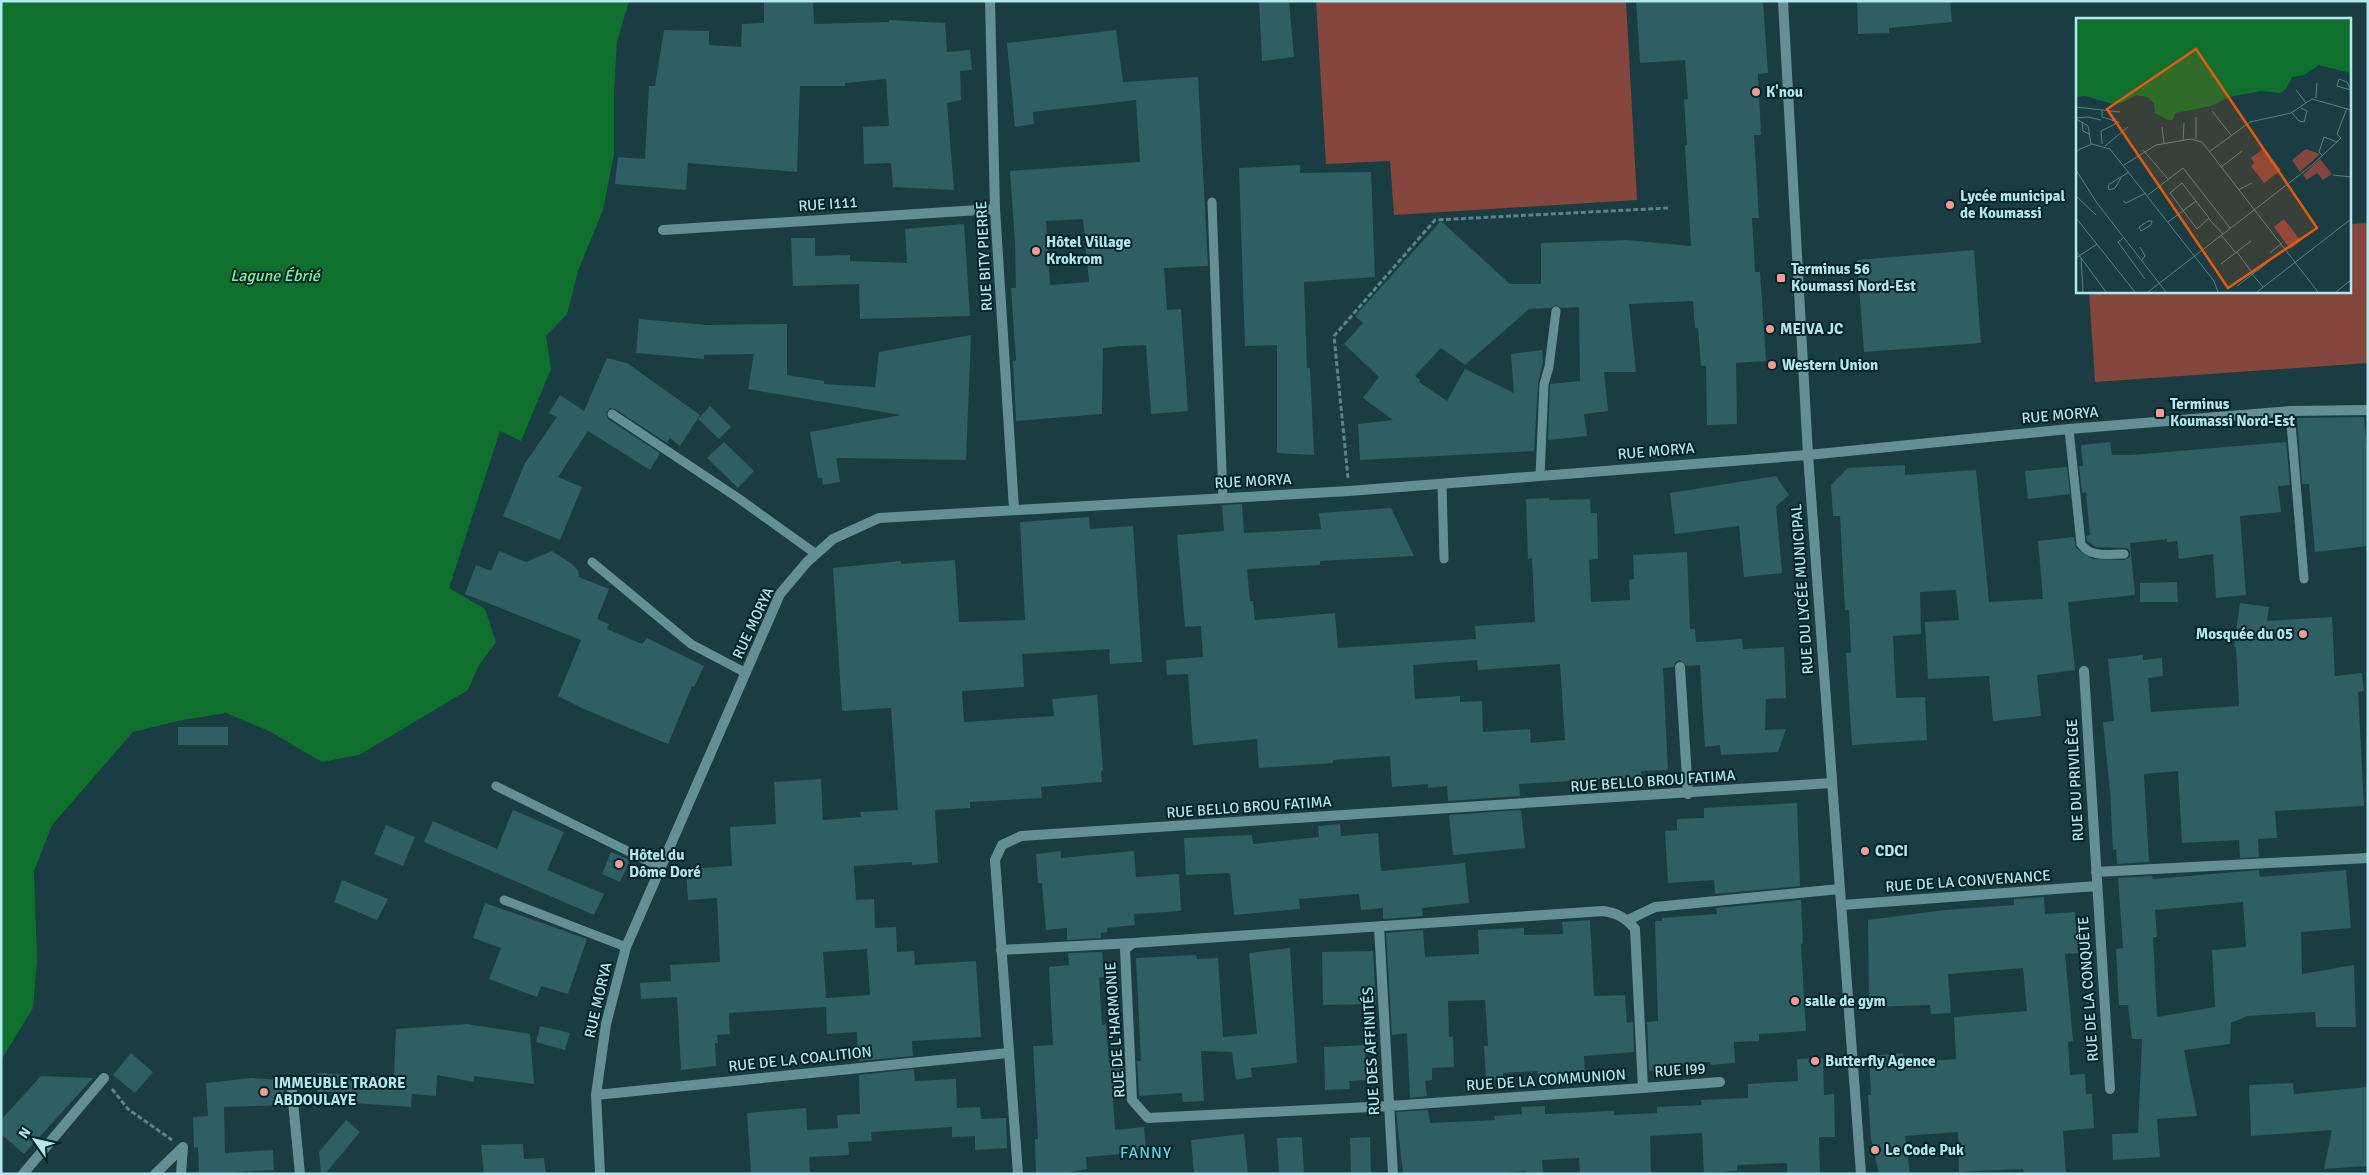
<svg xmlns="http://www.w3.org/2000/svg" width="2369" height="1175" font-family="Signika,sans-serif">
	<rect width="100%" height="100%" fill="#193d42"/>
	<path fill="#85463e" d="M1316 1H1626L1637 200 1394 215 1390 161 1326 164Z
		M2368 223V363L2095 382 2089 291H2350V224Z"/>
	<path fill="#0f702e" d="M1 1H629L617 42 614 92V154L603 210 578 271 567 314 546 336 551 369 521 441 500 431 449 588 485 609 496 642 479 665 468 690 359 755 322 762 269 731 226 713 177 721 133 732 52 825 34 871 37 960 33 1008 1 1060Z"/>
	<path fill="#2f5e65" fill-rule="evenodd" d="M764 1H813L814 24 889 22V20L945 23 947 52 970 50 972 70 960 71 961 100 947 103 954 190 893 187 891 163 864 164 863 127 889 126 886 79 845 83V86H800L797 172 688 163 686 190 615 184 618 157 645 159 649 86H655L664 30 709 31V45L741 47 742 24 764 23Z
		M1259 1H1289L1294 57 1262 61Z
		M1636 1H1763L1768 73 1758 74 1761 135H1754L1759 218H1752L1755 272H1760L1766 361 1736 363 1737 424 1707 425 1706 366H1701L1698 328H1695L1693 301 1629 304 1636 372H1604L1608 411 1584 414 1587 436 1548 440 1550 384 1580 381 1579 307 1561 308 1556 305 1551 308 1529 309 1465 365 1441 348 1415 376 1420 380 1419 382 1447 401 1465 369 1514 393 1511 354 1542 350 1543 362 1538 384 1534 451 1360 460 1358 424 1393 420 1363 398 1379 377 1344 344 1363 323 1355 316 1441 221 1510 284H1541V243L1627 240 1691 246 1685 145H1687L1684 100 1688 99 1685 60 1640 63Z
		M1857 1H1950L1952 22 1889 28V33L1858 34Z
		M1116 30 1123 82 1198 77 1208 266 1164 268 1167 310 1181 309 1188 411 1151 414 1146 345 1123 346 1103 348 1102 414 1016 421 1013 361 1016 360 1011 288H1016L1015 242 1010 171 1140 162 1136 100 1033 112 1034 124 1015 127 1007 43ZM1083 219 1089 282 1050 285 1046 221Z
		M1300 165V173L1371 172 1375 277 1304 282 1307 368H1310L1314 455 1277 453V345L1245 346 1239 168Z
		M964 224 970 316 860 319 859 284 793 286 791 238H815V256L850 255V261L907 263 905 229Z
		M1974 250 1981 343 1864 352 1857 260Z
		M639 319 707 325 787 324V375L824 381V384L875 387 879 352 971 335 966 460 836 458 840 482 823 485 822 478H818L810 432 901 415 748 389 754 354 704 355V359L636 353Z
		M607 358 627 363 700 415 680 446 670 438 667 443 615 409 610 408 606 413 608 419 660 453 650 470 588 431 558 477 582 487 560 540 503 516 525 463 557 417 549 413 560 395 584 411Z
		M710 406 731 427 719 439 698 419Z
		M2364 417 2368 459V546L2315 552 2309 484H2302L2297 418Z
		M724 442 754 471 738 488 707 458Z
		M2110 442 2112 455H2131L2286 442 2290 485 2278 486 2281 512 2240 516 2246 595 2216 598 2213 554 2179 559 2177 541 2167 542V539L2130 543 2135 595 2068 602 2075 670 2037 675 2041 716 1993 721 1989 676 1928 679 1925 622 1959 620 1956 590 1920 592 1921 634 1893 636 1896 698 1925 697 1927 740 1852 745 1846 653H1851L1849 610H1845L1840 516H1833L1831 485 1848 468 1905 465V475L1976 470 1989 602 2043 599 2038 541 2074 537 2076 548 2093 559 2124 560 2130 557V551L2127 548 2096 547 2087 541 2086 536 2090 535 2086 492 2082 493 2079 466H2083L2081 445Z
		M2067 467 2070 494 2028 499 2025 471Z
		M1776 476 1789 495 1776 506 1782 573 1744 577 1739 526 1675 534 1670 493Z
		M1549 498V500L1590 499 1591 513H1597L1598 559 1589 560 1591 602 1630 600 1629 580 1634 579 1633 555 1687 552 1690 629H1695L1696 642 1742 639 1743 649 1784 647 1786 698 1766 699 1765 730 1786 729 1778 752 1721 755 1720 745 1705 747 1700 665 1687 666 1680 660 1676 662 1673 667 1663 668 1668 770 1641 771 1642 777 1519 784 1520 796 1448 801 1447 786 1428 788V784L1392 787 1390 756 1333 760V763L1259 768 1257 739 1193 745 1188 674 1167 675 1166 660 1203 657 1201 626 1185 627 1177 535 1224 531 1222 505 1242 504 1244 533 1321 529 1319 513 1391 508 1414 556 1320 561V565L1247 569 1250 601H1253L1255 620 1335 613 1338 648 1476 639 1475 626 1535 622 1532 558 1528 559 1526 499ZM1477 660 1478 670 1560 664 1565 740 1531 743 1530 729 1483 732 1482 701 1460 702V696L1415 699 1413 665Z
		M1089 517 1090 529 1133 526 1142 662 1110 664 1109 649 1022 654 1024 687 962 691 964 722 1054 716 1052 699 1097 695 1103 770 1101 771 1102 782 1041 787 1042 798 970 802V808L935 810 938 863 912 865V862L854 866 856 900 874 899 875 928 896 927 897 952 914 951 915 965 976 961 981 1037 912 1041 913 1056 858 1061 857 1032 827 1034 826 1007 729 1013 730 1034 717 1035 718 1043H715L716 1066 681 1070 677 997 641 999 640 983 671 981 670 965 720 962 717 898 688 900 686 869 732 866 730 827 776 824 774 782 821 779 823 820 861 817 860 812 898 810 891 708 842 711 833 568 901 561V564L955 560 959 622 1025 620 1020 522ZM867 949 870 995 826 998 823 952Z
		M499 551 526 562 552 551 572 564 578 570 579 577 609 589 597 619 609 624 607 629 642 644 647 638 704 666 694 687 692 686 668 744 586 710 558 696 581 640 465 594 476 565 491 571Z
		M2177 582 2178 602H2140V583Z
		M2240 603 2269 607 2267 621 2332 617 2335 676 2362 673 2364 691 2358 692 2364 806 2275 811 2277 838 2258 839 2259 857 2240 858 2239 840 2182 843 2178 771 2144 774 2149 862 2117 864 2116 849 2113 850 2110 791 2103 722 2114 721 2108 659 2143 655V660L2162 658 2163 676 2148 678 2151 712 2239 706 2236 647H2234Z
		M178 727H228V745H178Z
		M1797 803 1800 886 1715 894 1714 880 1668 883 1665 831 1677 830V819L1704 818V808Z
		M513 810 564 832 547 870 604 894 594 915 424 842 433 821 497 849Z
		M1521 810 1525 848 1453 855 1449 815Z
		M1340 824 1341 836 1378 833 1381 871 1465 863 1469 903 1422 908 1423 916 1383 919V908L1361 910 1359 894 1299 899 1300 909 1234 915 1230 873 1186 875 1184 838 1252 835 1253 844 1319 837 1318 826Z
		M386 825 415 837 403 866 374 854Z
		M1061 851V858L1134 851 1136 877 1179 874 1181 911 1134 914 1135 925 1107 928V932L1101 933V938L1067 940V928L1046 930 1042 883H1038L1036 854Z
		M611 852 630 860 620 882 602 874Z
		M2259 870 2260 877 2346 870 2351 928 2301 932 2302 974 2354 965 2356 1027H2316L2315 1012 2247 1016 2231 1023 2230 1044 2184 1050 2197 1116 2157 1119 2160 1157 2113 1160 2112 1134 2138 1133 2142 1039H2132L2128 1005H2119L2116 949 2123 948 2118 878 2152 876 2153 879ZM2243 902 2246 947 2212 950 2215 1007 2157 1017 2153 937H2157L2155 910Z
		M342 880 388 899 377 920 334 902Z
		M2044 897 2045 914 2075 912 2078 953 2065 954 2073 1041 2068 1042 2070 1075 2085 1074 2086 1094H2092L2094 1128 2063 1131 2066 1174H2024L2023 1169 1959 1172 1958 1132 1905 1136 1910 1174H1879L1871 1139 1868 1095H1871L1869 1056 1903 1053 1904 1063 1956 1059 1954 1017 2027 1011 2023 968 1948 974 1951 1013 1931 1014 1930 1005 1869 1007 1868 920 1945 910 2014 905V899Z
		M1801 900 1803 943 1801 944 1806 1031 1759 1034V1041L1734 1042 1735 1063 1710 1065V1062L1674 1064V1069L1649 1071 1647 1022 1658 1021 1655 921H1662V918L1717 914 1716 908Z
		M485 903 587 939 568 994 541 986 537 997 489 979 501 948 473 938Z
		M1590 920 1594 996 1625 995 1627 1023 1633 1022 1634 1052 1584 1056 1585 1074 1538 1077V1071L1503 1073V1080H1486L1484 1046H1488L1485 1000 1448 1001 1449 1037 1453 1036 1454 1067 1432 1068V1080L1425 1081 1427 1096 1410 1098 1407 1033 1392 1035 1386 933 1423 930 1425 957 1479 954 1478 930 1524 928V935L1563 934 1562 922Z
		M1290 948 1297 1063 1251 1068 1252 1077 1236 1080 1232 1052 1201 1051 1204 1101 1183 1102 1182 1093 1139 1096 1137 1061H1141L1136 958 1196 955 1197 959 1218 958 1223 1037 1257 1034 1249 953Z
		M1373 951 1376 1004 1323 1005 1322 952Z
		M1102 952 1104 977 1099 978 1102 1025 1106 1024 1109 1063 1123 1062 1125 1097 1113 1098 1115 1130 1144 1127 1146 1152 1086 1157 1087 1169 1061 1174H1036L1035 1139H1038L1033 1046 1053 1045 1049 967 1069 965 1068 953Z
		M467 1024 530 1034 534 1084 474 1076V1082L437 1075 436 1096 412 1094 411 1107 339 1102 340 1092H317L318 1073 394 1077 396 1029Z
		M540 1026 570 1033 565 1050 536 1042Z
		M1365 1045 1367 1080 1349 1081 1350 1089 1325 1090 1324 1047Z
		M131 1053 153 1072 135 1093 113 1075Z
		M1823 1058 1824 1095 1834 1094 1835 1137H1819L1820 1174H1787V1163L1737 1165V1171L1704 1173 1702 1133 1650 1136 1651 1174H1580L1579 1158 1542 1160 1543 1174H1525V1171L1494 1174H1403L1396 1112 1428 1110 1430 1123 1495 1120 1494 1116 1522 1114 1521 1107 1545 1106V1114L1614 1111V1115L1657 1113V1107L1702 1105 1701 1100 1748 1098V1084L1798 1081 1797 1059Z
		M914 1069 915 1081 956 1079 957 1108 980 1107 981 1119 1006 1118 1007 1148 975 1150V1136L952 1137V1127L871 1132 872 1141 848 1142 849 1155 809 1157 810 1174H751L747 1113 806 1108 807 1130 838 1128 837 1115 860 1114 859 1075Z
		M41 1076 93 1078 24 1154 1 1134V1120Z
		M251 1078 283 1080 284 1105 224 1107 225 1153 273 1150 274 1170 199 1174 198 1147 194 1148 193 1117 208 1116 206 1083Z
		M2293 1083 2294 1094 2368 1087V1166L2324 1169 2332 1130 2251 1136 2249 1085Z
		M346 1120 360 1132 325 1174H321L319 1152Z
		M1244 1134 1248 1174H1194L1191 1140Z
		M1302 1137 1304 1174H1279L1277 1138Z
		M1370 1137 1371 1174H1351L1350 1138Z
		M523 1144 524 1159 544 1158 546 1174H484L481 1145Z"/>
	<g fill="none" stroke-linecap="round" stroke-linejoin="round">
		<path stroke="#5a848a" stroke-width="3" stroke-dasharray="5 2.5" stroke-linecap="butt" d="M1348 478 1334 336 1435 220 1668 208
			M112 1089 128 1109 172 1140"/>
		<path stroke="#658f96" stroke-width="9" d="M1212 202 1223 498
			M2290 411 2304 579
			M612 414 738 498 816 554
			M2069 429 2081 544C2091 558 2108 554 2124 554
			M1540 476 1544 384 1549 367 1556 311
			M1442 484 1444 559
			M592 562 691 644 746 673
			M496 786 660 867
			M504 900 626 947"/>
		<path stroke="#658f96" stroke-width="10" d="M990 1 995 209 1014 509
			M1783 1 1808 455 1861 1174
			M663 230 995 209
			M1680 667 1688 794
			M2084 671 2110 1089
			M2096 872 2368 858
			M1842 905 2097 886
			M1603 911C1617 913 1626 918 1635 929L1643 1088 1390 1106 1148 1118 1132 1100 1125 949 1133 943Z
			M1628 920 1655 907 1840 889
			M1379 927 1393 1174
			M1001 950 1133 943
			M1643 1088 1720 1082
			M292 1092 300 1174
			M596 1095 1008 1053
			M23 1174 104 1078
			M155 1174 183 1147
			M181 1174 183 1147
			M600 1174 596 1095 606 1024 626 947 780 594 807 562 833 539 879 518 1349 491 1808 455 2069 429 2290 411 2368 410
			M1018 1174 995 860 1002 845 1021 836 1831 783"/>
	</g>
	<g fill="#f59c90" stroke="#002328" stroke-width="2">
		<circle cx="1756" cy="92" r="5"/>
		<circle cx="1950" cy="205" r="5"/>
		<circle cx="1036" cy="251" r="5"/>
		<rect x="1776" y="273" width="10" height="10" rx="2.5"/>
		<circle cx="1770" cy="329" r="5"/>
		<circle cx="1772" cy="365" r="5"/>
		<rect x="2155" y="408" width="10" height="10" rx="2.5"/>
		<circle cx="2303" cy="634" r="5"/>
		<circle cx="1865" cy="851" r="5"/>
		<circle cx="619" cy="864" r="5"/>
		<circle cx="1795" cy="1001" r="5"/>
		<circle cx="1815" cy="1061" r="5"/>
		<circle cx="264" cy="1092" r="5"/>
		<circle cx="1875" cy="1150" r="5"/>
	</g>
	<g text-anchor="middle" stroke-width="4" stroke-linejoin="round" paint-order="stroke">
		<g font-size="15" font-weight="bold" fill="#b5e7ef" stroke="#002328" text-anchor="start">
			<text x="1766" y="97">K'nou</text>
			<text x="1960" y="201">Lycée municipal<tspan x="1960" dy="17">de Koumassi</tspan></text>
			<text x="1046" y="247">Hôtel Village<tspan x="1046" dy="17">Krokrom</tspan></text>
			<text x="1791" y="274">Terminus 56<tspan x="1791" dy="17">Koumassi Nord-Est</tspan></text>
			<text x="1780" y="334">MEIVA JC</text>
			<text x="1782" y="370">Western Union</text>
			<text x="2170" y="409">Terminus<tspan x="2170" dy="17">Koumassi Nord-Est</tspan></text>
			<text x="2293" y="639" text-anchor="end">Mosquée du 05</text>
			<text x="1875" y="856">CDCI</text>
			<text x="629" y="860">Hôtel du<tspan x="629" dy="17">Dôme Doré</tspan></text>
			<text x="1805" y="1006">salle de gym</text>
			<text x="1825" y="1066">Butterfly Agence</text>
			<text x="274" y="1088">IMMEUBLE TRAORE<tspan x="274" dy="17">ABDOULAYE</tspan></text>
			<text x="1885" y="1155">Le Code Puk</text>
		</g>
		<g font-size="15" fill="#b5e7ef" stroke="#002328">
			<text transform="translate(828 204) rotate(-4)" y="5">RUE I111</text>
			<text transform="translate(984 256) rotate(-93)" y="5">RUE BITY PIERRE</text>
			<text transform="translate(2060 415) rotate(-5)" y="5">RUE MORYA</text>
			<text transform="translate(1656 451) rotate(-5)" y="5">RUE MORYA</text>
			<text transform="translate(1253 481) rotate(-3)" y="5">RUE MORYA</text>
			<text transform="translate(1802 589) rotate(-94)" y="5">RUE DU LYCÉE MUNICIPAL</text>
			<text transform="translate(753 623) rotate(-65)" y="5">RUE MORYA</text>
			<text transform="translate(2075 780) rotate(-93)" y="5">RUE DU PRIVILÈGE</text>
			<text transform="translate(1653 781) rotate(-4)" y="5">RUE BELLO BROU FATIMA</text>
			<text transform="translate(1249 807) rotate(-4)" y="5">RUE BELLO BROU FATIMA</text>
			<text transform="translate(1968 881) rotate(-4)" y="5">RUE DE LA CONVENANCE</text>
			<text transform="translate(2088 989) rotate(-94)" y="5">RUE DE LA CONQUÊTE</text>
			<text transform="translate(598 1000) rotate(-77)" y="5">RUE MORYA</text>
			<text transform="translate(1115 1030) rotate(-94)" y="5">RUE DE L'HARMONIE</text>
			<text transform="translate(1371 1051) rotate(-93)" y="5">RUE DES AFFINITÉS</text>
			<text transform="translate(800 1059) rotate(-6)" y="5">RUE DE LA COALITION</text>
			<text transform="translate(1680 1070) rotate(-4)" y="5">RUE I99</text>
			<text transform="translate(1546 1080) rotate(-4)" y="5">RUE DE LA COMMUNION</text>
		</g>
		<g font-size="16" font-style="italic" fill="#83f297" stroke="#002328">
			<text x="275" y="281">Lagune Ébrié</text>
		</g>
		<g font-size="16" letter-spacing="1" fill="#62d3e3" stroke="#002328">
			<text x="1146" y="1158">FANNY</text>
		</g>
	</g>
	<g transform="translate(2076 18)">
		<rect width="275" height="275" fill="#193d42"/>
		<path d="M188 130 205 152 188 165 175 148 178 145 175 140ZM230 131 244 136 224 154 216 142ZM244 141 256 156 247 162 241 155 231 162 227 157ZM208 201 225 223 214 231 198 209Z" fill="#85463e"/>
		<path d="M0 1H275V55L243 47 228 57 216 59 210 71 204 75 185 73 153 79 135 88 99 95 97 102H92L79 95 78 85 71 79 60 77 45 85 37 86 9 78 0 79Z" fill="#0f702e"/>
		<path fill="none" stroke="#578187" stroke-width="1" d="M263 61 271 64 275 72 261 68ZM220 72 230 85M240 80 241 65M0 89 44 94M26 93V99L42 104M136 93 155 117M216 95 223 103 228 104 231 93 225 90M0 100 12 99 25 102M0 101 12 108 15 126M6 104 7 113 13 116M86 109 88 126M120 121V99M107 122 108 105M26 126 25 113 43 104M29 128 52 109M67 132 92 161M0 133 16 126 34 131 138 263 142 274M133 134 174 104 215 95 236 81 275 92M246 137 243 134 248 119 261 124M48 147 80 127 115 121 126 124 242 274M145 149 166 133M0 152 21 185 90 274M257 157 275 159M45 160 39 170 33 172 32 167 53 154M106 165 133 200 121 211 94 175ZM162 172 176 165M72 177 107 150 154 210M0 178 20 197M47 183 50 185 70 175M0 200 59 274M133 201 147 216M72 203H76L75 207 65 213 63 209ZM92 204 120 183M145 217 160 235M47 220 42 224 69 261M64 229 69 238 65 243M0 233 30 274M161 234 177 256M194 235 206 225M0 240 21 226M5 240 7 274M145 246 175 223M176 256 187 269M161 268 191 245M72 274 235 148 265 120 261 116 271 90M181 274 275 201M260 274 275 262"/>
		<path fill="#e8590c" fill-opacity="0.15" stroke="#e8590c" stroke-width="2.5" d="M120 31 241 210 152 270 31 91Z"/>
		<rect width="275" height="275" fill="none" stroke="#b5e7ef" stroke-width="2.5"/>
	</g>
	<rect width="2369" height="1175" fill="none" stroke="#b5e7ef" stroke-width="5"/>
	<g transform="translate(35 1140) rotate(304)" stroke="#002328" stroke-width="4" paint-order="stroke">
	<path d="M0-4L9 19L0 12L-9 19Z" fill="#b5e7ef"/>
	<text y="-8" font-size="14" font-weight="bold" text-anchor="middle" fill="#b5e7ef">N</text>
	</g>
</svg>
